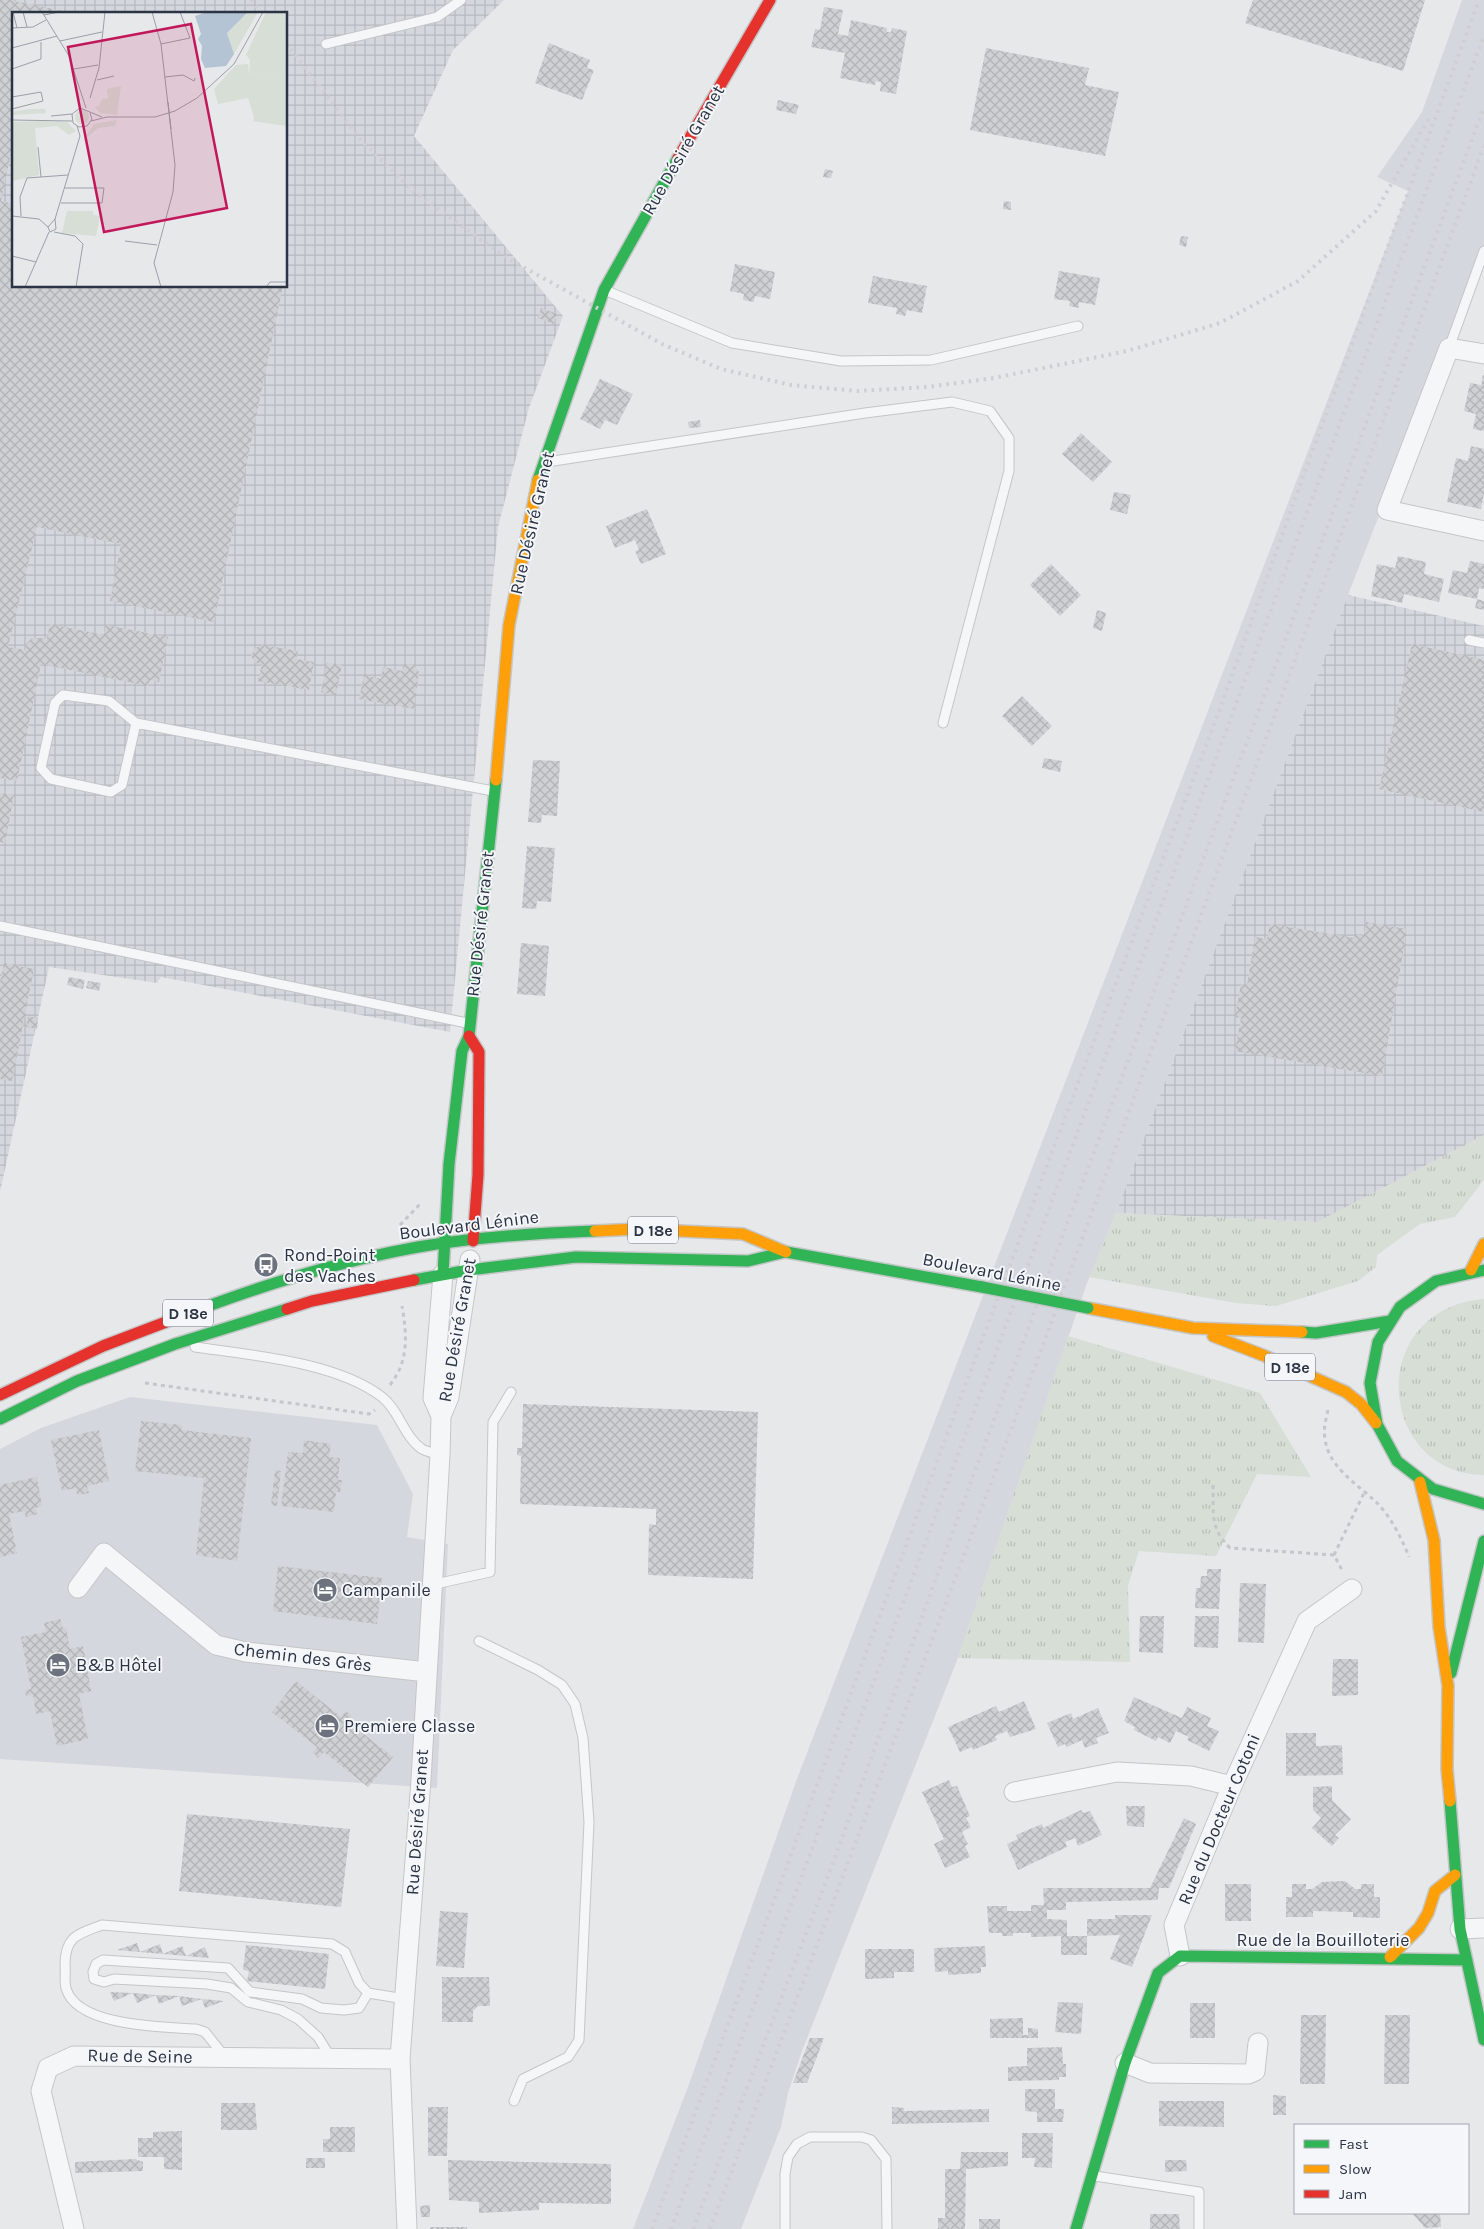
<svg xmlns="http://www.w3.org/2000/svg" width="1484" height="2229" font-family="Karla,sans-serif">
	<defs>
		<pattern id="industrial-grid" width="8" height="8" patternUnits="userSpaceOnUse" patternTransform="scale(1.25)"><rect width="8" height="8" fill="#d4d7dd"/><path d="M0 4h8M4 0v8" fill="none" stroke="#b6b9bf"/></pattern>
		<pattern id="grass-tufts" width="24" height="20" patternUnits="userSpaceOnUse" patternTransform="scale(1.25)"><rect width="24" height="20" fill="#d6ded6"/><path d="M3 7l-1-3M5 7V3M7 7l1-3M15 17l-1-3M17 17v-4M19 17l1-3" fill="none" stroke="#b8bfb9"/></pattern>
		<pattern id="building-cross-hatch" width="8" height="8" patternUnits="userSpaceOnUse" patternTransform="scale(1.25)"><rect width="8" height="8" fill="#ced0d3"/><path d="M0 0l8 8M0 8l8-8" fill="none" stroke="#b1b3b6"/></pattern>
	</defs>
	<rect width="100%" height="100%" fill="#e6e8ea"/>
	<path fill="#d4d7dd" d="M1462 0H1484V247L1348 595 1116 1213 1087 1283 958 1658 802 2051 788 2093 781 2127 741 2229H633L688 2087 797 1779 1408 191 1377 177 1422 112Z
		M130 1397 377 1425 413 1494 407 1537 448 1544 437 1788 0 1759V1449L41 1428Z"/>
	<path fill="url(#industrial-grid)" fill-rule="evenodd" d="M0 0H504L453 50 414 136 563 316 529 408 498 527 450 1032 161 977 157 983 49 967 0 1192ZM14 14H286V286H14Z
		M1348 595 1484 626V1135L1318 1222 1116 1213Z"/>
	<path fill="url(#grass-tufts)" d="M1484 1135V1180L1455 1217 1420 1224 1377 1255 1376 1267 1358 1281 1276 1306 1236 1303 1089 1277 1116 1213 1317 1222Z
		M1484 1299V1475C1376 1473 1365 1309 1484 1299Z
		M1068 1336 1260 1393 1311 1477 1257 1474 1216 1556 1139 1551 1128 1585 1130 1662 958 1658Z"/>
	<path fill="url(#building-cross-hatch)" d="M0 0H10L67 12 66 14H14V139L1 201 14 204V286H283L214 622 110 601 121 544 37 527 8 647 25 650 27 643 32 638H47L50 624 104 635 106 625 168 637 159 682 150 680 148 686 41 664 17 781 0 778Z
		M1253 0H1425L1403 71 1245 23Z
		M824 7 843 10 838 34 848 36 851 20 887 28V32H891L892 28 907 31 896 94 880 91 881 82 876 81 875 85 840 78 845 53 811 47 815 29 820 30Z
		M549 43 590 60 587 68 594 70 582 100 535 83Z
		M986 48 1089 68 1085 85 1119 92 1105 156 970 130Z
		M778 100 799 105 796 114 776 110Z
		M825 169 833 171 831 178 823 177Z
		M1004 201 1011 202V210L1003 209Z
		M1181 236 1188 237 1186 247 1179 245Z
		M735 264 775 272 770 299 755 296 754 302 743 300 744 294 730 291Z
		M1059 271 1100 278 1095 305 1079 302V308L1069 306 1070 301 1054 299Z
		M873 276 927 286 922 313 907 310 905 316 896 314 897 308 868 303Z
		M541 308 557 314 554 324 538 318Z
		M1483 375H1484V431L1473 429 1476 414 1464 411 1470 383 1481 385Z
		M600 379 633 394 617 425 605 420 600 429 580 419Z
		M700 420 701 427 689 428 688 422Z
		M1081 433 1112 462 1093 482 1062 454Z
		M1471 446 1484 449V494L1481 509 1447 502 1456 458 1468 461Z
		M1114 492 1131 495 1127 514 1110 510Z
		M647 509 666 554 641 564 635 551 639 550 635 540 615 548 606 526Z
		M1398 556 1426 562 1424 574 1444 579 1439 602 1404 594 1402 603 1371 596 1377 564 1395 568Z
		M1470 561 1484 564V589L1479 588 1477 599 1484 601V610L1475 608 1477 599 1448 593 1453 570 1467 573Z
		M1051 564 1081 595 1060 616 1030 585Z
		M1097 610 1106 613 1102 631 1093 628Z
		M1412 644 1484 660V812L1379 789Z
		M263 645 298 651 296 659 314 662 309 690 258 681 262 664 255 663 251 656 255 648Z
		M327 663 342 665 336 695 321 692Z
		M407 664 414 665 419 672 414 709 359 699 364 675 381 679 383 667 402 671 403 666Z
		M1022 696 1052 726 1032 746 1002 716Z
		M1044 758 1062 761 1060 772 1042 768Z
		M533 760 560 761 557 816 542 815 541 823 528 822Z
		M0 793 14 795 5 843 0 842Z
		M527 846 555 848 551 902 537 901 536 909 522 908Z
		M1366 922 1407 929 1382 1076 1235 1051 1241 1018 1235 1017 1241 984 1247 985 1255 937 1267 939 1270 924 1355 938V934L1364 936Z
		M521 943 549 946 545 996 517 994Z
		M4 963 34 969 12 1081 0 1079V982Z
		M69 977 85 980 83 989 67 985Z
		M88 981 101 983 99 991 86 988Z
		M28 1016 38 1018 37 1029 26 1027Z
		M523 1404 758 1412 753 1579 648 1575 649 1524 656 1525V1509L520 1504 521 1456 517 1455V1448H522Z
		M141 1421 182 1425 181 1430 251 1438 237 1561 196 1555 204 1478 135 1471Z
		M99 1430 109 1481 87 1486 89 1493 77 1495 76 1488 62 1491 51 1440Z
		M304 1440 331 1444 329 1457 340 1458 338 1480H342L340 1492H336L334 1512 281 1506 288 1452 303 1453Z
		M275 1470 281 1471 277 1506 271 1505Z
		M37 1477 42 1506 36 1508 37 1514 26 1517 24 1511 9 1514 17 1553 0 1557V1485Z
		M278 1566 382 1578 377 1624 273 1611Z
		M1207 1569H1221L1219 1609 1195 1608 1196 1588H1200L1201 1576H1207Z
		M1240 1583 1266 1584 1264 1643 1238 1642Z
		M1140 1616H1164L1163 1653 1139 1652Z
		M1195 1616H1219L1218 1648 1194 1647Z
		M60 1619 63 1628H66L70 1649 83 1646 91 1691 79 1694 88 1739 57 1746 50 1711 36 1714 33 1695 26 1696 25 1690 31 1689 21 1637 46 1632 44 1623Z
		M1333 1659H1358V1695L1332 1696Z
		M296 1681 341 1717 346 1711 352 1716 348 1722 393 1757 368 1787 324 1752 318 1758 313 1752 317 1747 272 1712Z
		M1134 1697 1182 1718 1187 1707 1211 1718 1207 1726 1219 1731 1209 1751 1187 1740 1189 1737 1176 1731 1170 1743 1158 1737 1156 1741 1134 1730 1135 1727 1124 1721Z
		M1024 1701 1036 1729 1010 1737 1007 1731 995 1736 997 1740 973 1750 972 1747 960 1752 948 1727 996 1706 999 1712Z
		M1098 1708 1109 1733 1096 1738 1098 1743 1085 1748 1082 1740 1067 1747 1065 1744 1058 1747 1047 1723 1071 1713 1073 1719Z
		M1286 1733H1316V1746L1342 1745 1343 1775 1286 1776Z
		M949 1780 952 1787 957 1786 970 1816 966 1818 971 1827 962 1832 968 1844 965 1846 970 1857 945 1868 934 1844 944 1839 922 1792Z
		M1332 1786V1800L1351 1819 1335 1835 1339 1838 1332 1846 1312 1828 1321 1818 1313 1810V1787Z
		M1126 1806H1145L1144 1827 1127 1826Z
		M1081 1810 1083 1813 1090 1811 1102 1835 1078 1846 1075 1838 1065 1842 1067 1847 1018 1870 1007 1844 1018 1839 1016 1835 1042 1824 1043 1828Z
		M187 1814 350 1829 341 1907 179 1891Z
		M1184 1818 1196 1824 1169 1888H1159L1158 1900 1066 1902V1910H1047V1919L1067 1920V1936H1087V1955H1061V1936L1031 1937V1933H1013V1936H1002V1933H989L987 1906H1007V1911H1031V1905H1044L1043 1888H1150Z
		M1345 1881 1355 1889H1361V1884H1374V1897H1380V1918L1353 1917V1912L1313 1911V1917H1286V1897H1292V1884H1306V1889H1312L1322 1882Z
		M1225 1884H1251V1921H1225Z
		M440 1911 468 1913 464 1968 436 1966Z
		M1115 1915H1152L1132 1967 1110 1959 1120 1935 1087 1936V1919H1115Z
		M137 1943 140 1952 117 1950Z
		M160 1944 163 1954 140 1952Z
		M246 1945 329 1954 325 1989 247 1981 249 1971 243 1970Z
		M182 1946 186 1956 205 1947 209 1958 163 1954Z
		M985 1946 986 1967H981V1973L948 1975V1971L935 1972 934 1948Z
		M865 1949H914V1972H894V1978L865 1979Z
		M442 1977H489L490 2006H478L473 2011V2022H442Z
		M110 1992 133 1993 114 2001Z
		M133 1993 156 1995 137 2003Z
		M156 1995 179 1996 159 2004Z
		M179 1996 202 1999 182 2006Z
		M202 1999 224 2001 205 2008Z
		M1058 2002 1083 2003 1081 2034 1055 2032Z
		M1190 2003H1215V2038H1190Z
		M1301 2015H1326L1325 2084H1300Z
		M1385 2015H1410L1409 2084H1384Z
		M1023 2018V2035H1028V2028L1038 2029V2038H990V2019Z
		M810 2038H824L807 2083H793Z
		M1062 2047 1063 2064H1066V2077H1059V2080L1008 2081V2067L1027 2066V2048Z
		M1025 2089H1055V2109H1064L1063 2122H1037V2112L1025 2111Z
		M1273 2095 1286 2096V2115H1273Z
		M1159 2101H1224V2127L1159 2126Z
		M221 2103H255L257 2130H221Z
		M428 2107H448L447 2156H428Z
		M892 2107 904 2108V2111L989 2109V2122L892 2124Z
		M330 2127H355V2152H323V2139H330Z
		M182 2131V2170L164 2169V2157H138V2138H153V2132Z
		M1022 2133H1053L1052 2168 1034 2167 1035 2158H1022Z
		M961 2152H1008V2166L966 2169 965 2229H938V2218H945V2169H960Z
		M306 2158H325V2168H306Z
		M135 2159 143 2162V2171L75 2173V2162Z
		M448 2160 611 2164V2204L539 2203V2210L479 2213V2202L449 2200Z
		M1165 2160H1186L1187 2171 1165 2172Z
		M430 2205V2217H421L420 2206Z
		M1412 2213H1440L1441 2227 1425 2228Z
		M1150 2214H1179L1180 2229H1150Z
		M979 2219H1000V2229H979Z
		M430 2227H467V2229H430Z"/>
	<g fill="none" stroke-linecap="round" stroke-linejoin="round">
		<defs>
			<path id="lane" d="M326 44 437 17 461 0
				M607 291 732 343 841 361 931 360 1078 326
				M1449 348 1484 251
				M547 462 865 413 952 402 990 411 1009 438V471L943 723
				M1469 640 1484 643
				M136 723 122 785 111 792 51 779 41 768 55 703 63 695 109 701 136 723 493 791
				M0 926 467 1023
				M195 1347C251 1355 337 1362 382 1397 399 1410 404 1437 422 1449 427 1452 435 1453 440 1455
				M431 1585 490 1572 493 1422 511 1392
				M479 1641 538 1670 562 1685 575 1704 583 1738 589 1822 579 2040 568 2057 523 2079 514 2101
				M225 2057 205 2032 196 2029C165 2027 76 2027 66 1988 64 1981 66 1972 65 1965 65 1936 78 1934 102 1925L332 1944 345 1952 359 1983 368 1993 405 1999
				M331 2058 318 2037 298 2019 281 2010 248 2002 231 1988 207 1984 114 1979 104 1982 94 1979 93 1972 96 1964 103 1960 228 1968 250 1992 302 1999 321 2008 344 2010 359 2008 368 1993
				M1095 2176 1199 2192V2229
				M785 2229V2174L788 2157 797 2144 810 2137H862L871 2140 886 2159 887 2229"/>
			<path id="street" d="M1484 354 1449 348 1387 510 1484 531
				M441 1416 433 1398 443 1274
				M78 1588 104 1553 216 1645 246 1652 427 1672
				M1014 1792 1117 1772 1191 1776 1232 1786
				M1460 1929 1484 1928
				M1180 1956 1174 1925 1232 1786 1307 1621 1352 1589
				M1125 2063 1150 2073 1248 2074 1255 2071 1258 2043
				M74 2229 41 2091 48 2068 74 2056 400 2059
				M407 2229 400 2059 421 1780 440 1455 441 1416 449 1397 470 1260"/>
			<path id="fast" d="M538 480 604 290 678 158
				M786 1252 982 1287
				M1484 1270 1436 1281 1400 1307 1378 1342 1370 1383 1377 1424 1397 1461 1433 1489 1484 1504
				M443 1274 449 1164 462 1051 469 1036 496 780
				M414 1280 469 1270 576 1257 748 1261 785 1252
				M174 1319C253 1288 334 1262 418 1247 476 1237 536 1233 595 1231
				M1302 1332 1316 1333 1390 1321
				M0 1419 77 1381 175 1344 287 1309
				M1451 1673 1484 1541
				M1450 1801 1460 1929 1484 2040
				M1076 2229 1125 2063 1158 1973 1180 1956 1467 1960"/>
			<path id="slow" d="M496 780 509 625 538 480
				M595 1231 638 1229 743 1234 786 1252
				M1471 1270 1484 1244
				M1088 1308 1193 1328 1302 1332
				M1213 1336 1265 1356 1346 1392 1361 1404 1376 1423
				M1420 1482 1434 1540 1439 1627 1448 1686 1447 1769 1450 1801
				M1390 1957 1419 1928 1428 1913 1435 1891 1455 1875"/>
			<path id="jam" d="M678 158 770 0
				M469 1036 479 1052 478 1175 473 1241
				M287 1309 312 1301 414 1280
				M0 1395 103 1346 174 1319"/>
		</defs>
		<use href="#lane" stroke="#c4c6c8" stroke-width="11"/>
		<use href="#street" stroke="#c4c6c8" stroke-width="21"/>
		<use href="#fast" stroke="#c4c6c8" stroke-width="14"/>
		<use href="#slow" stroke="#c4c6c8" stroke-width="14"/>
		<use href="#jam" stroke="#c4c6c8" stroke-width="14"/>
		<path stroke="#c5c6ca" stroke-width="3" stroke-dasharray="4 4" stroke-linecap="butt" d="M400 1225 422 1202
			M145 1383 369 1414 375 1410
			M390 1385C409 1361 407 1335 402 1306
			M1328 1410C1326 1419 1323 1429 1325 1438 1328 1468 1358 1484 1377 1503 1391 1517 1402 1539 1409 1557
			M1213 1485C1214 1513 1209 1527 1230 1548L1334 1555 1343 1572
			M1334 1555 1364 1493"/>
		<use href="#lane" stroke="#f5f6f7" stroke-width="9"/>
		<use href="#street" stroke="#f5f6f7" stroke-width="19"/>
		<use href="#fast" stroke="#30b455" stroke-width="11"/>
		<use href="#slow" stroke="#ff9f0a" stroke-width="11"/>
		<use href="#jam" stroke="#e5322d" stroke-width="11"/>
		<path stroke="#cecfd2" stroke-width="4" stroke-dasharray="2.5 5" stroke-linecap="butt" d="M251 0 262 14
			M286 43 360 139 414 192 507 258 662 344 721 369 791 385 857 391 927 387 994 378 1127 351 1220 323 1298 281 1376 211 1429 118
			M652 2229 1052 1152 1221 706 1301 482 1479 0
			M671 2229 1484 35
			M693 2229 836 1855 970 1484 1484 107
			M710 2229 1043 1345 1484 146"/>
		<defs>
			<path id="fast-bridge" d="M982 1287 1088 1308"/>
		</defs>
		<use href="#fast-bridge" stroke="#c2c5c8" stroke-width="14" stroke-linecap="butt"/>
		<use href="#fast-bridge" stroke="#30b455" stroke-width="11"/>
	</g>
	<defs>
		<symbol id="bus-disc" viewBox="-11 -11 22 22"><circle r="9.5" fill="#6c737f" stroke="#f4f6f9"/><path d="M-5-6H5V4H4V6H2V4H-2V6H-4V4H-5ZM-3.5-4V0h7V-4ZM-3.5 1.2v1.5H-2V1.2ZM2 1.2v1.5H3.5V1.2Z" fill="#fff"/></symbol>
		<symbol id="hotel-disc" viewBox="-11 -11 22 22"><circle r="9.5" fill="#6c737f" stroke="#f4f6f9"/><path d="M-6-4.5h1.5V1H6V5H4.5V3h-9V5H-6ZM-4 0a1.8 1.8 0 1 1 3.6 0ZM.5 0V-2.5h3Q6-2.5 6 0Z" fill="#fff"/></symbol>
	</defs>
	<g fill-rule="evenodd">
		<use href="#bus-disc" x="252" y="1251" width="28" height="28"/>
		<use href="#hotel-disc" x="311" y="1576" width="28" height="28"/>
		<use href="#hotel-disc" x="44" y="1651" width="28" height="28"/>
		<use href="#hotel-disc" x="313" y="1712" width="28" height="28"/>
	</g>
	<g text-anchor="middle" stroke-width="4" stroke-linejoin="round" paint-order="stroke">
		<g fill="#f4f6f9" stroke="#676e7b" stroke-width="1">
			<rect x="628" y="1216.5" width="50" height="27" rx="4"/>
			<rect x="163" y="1299.5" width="50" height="27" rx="4"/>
			<rect x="1265" y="1353.5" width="50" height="27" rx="4"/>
		</g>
		<g font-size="16" font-weight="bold" fill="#2b3445">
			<text x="653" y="1236">D 18e</text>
			<text x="188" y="1319">D 18e</text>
			<text x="1290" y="1373">D 18e</text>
		</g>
		<g font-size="18" fill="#2b3445" stroke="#f4f6f9">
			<text transform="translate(683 150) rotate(-60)" y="6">Rue Désiré Granet</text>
			<text transform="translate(532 523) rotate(-77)" y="6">Rue Désiré Granet</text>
			<text transform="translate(480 924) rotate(-84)" y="6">Rue Désiré Granet</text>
			<text transform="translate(469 1225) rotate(-7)" y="6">Boulevard Lénine</text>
			<text transform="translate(992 1272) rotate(11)" y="6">Boulevard Lénine</text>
			<text transform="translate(457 1330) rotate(-80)" y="6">Rue Désiré Granet</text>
			<text transform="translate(303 1657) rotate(7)" y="6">Chemin des Grès</text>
			<text transform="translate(1219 1819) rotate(-67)" y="6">Rue du Docteur Cotoni</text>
			<text transform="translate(417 1822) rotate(-86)" y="6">Rue Désiré Granet</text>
			<text x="1323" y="1946">Rue de la Bouilloterie</text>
			<text transform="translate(140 2056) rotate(1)" y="6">Rue de Seine</text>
		</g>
		<g font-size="18" fill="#2b3445" stroke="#f4f6f9" text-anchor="start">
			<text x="284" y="1261">Rond-Point<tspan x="284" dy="21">des Vaches</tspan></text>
			<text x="342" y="1596">Campanile</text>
			<text x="76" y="1671">B&amp;B Hôtel</text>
			<text x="344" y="1732">Premiere Classe</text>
		</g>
	</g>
	<g transform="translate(12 12)">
		<rect width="275" height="275" fill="#e6e8ea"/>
		<path d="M254 0H261L257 11 275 10V59L237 63 238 48 234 43ZM109 74 105 103 88 101 83 95 87 94 90 87 96 86 95 77ZM18 97H33L34 101 0 103V100ZM63 105a7 7 0 1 1 14 0a7 7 0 1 1-14 0ZM105 108 103 114 86 116 70 130 82 112ZM32 109 55 110 64 119 57 123 45 114 23 116 27 163 0 169V110Z" fill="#d6ded6"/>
		<path d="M236 0H246L222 42 215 21ZM261 0H275V10L272 9 274 17 260 28 247 31ZM242 105H275V114L241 109Z" fill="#d6ded6"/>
		<path d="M236 52 237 63 275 59V105H242L236 86 206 92 202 77 224 53ZM55 199H81V203L88 204 84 224 50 221Z" fill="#d6ded6"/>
		<path d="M195 0H236L215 21 222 42 214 54 193 56 189 47 190 34 186 27 189 22 183 4Z" fill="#b4c4d5"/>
		<path fill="none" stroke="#9ba0a8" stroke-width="1" d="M1 0 5 16M11 0 15 15M30 0 57 44 74 96M140 0 149 32 163 153 161 180 142 251 149 275M32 3 47 0M0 16 21 15 34 8M48 29 90 20M149 32 178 26 168 0M0 36 45 24M0 57 29 47V30M62 57 86 53M153 65 171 63 182 69 183 66M85 68 102 64M0 85 29 80 31 89 0 97M78 86 87 56 93 0M156 90 159 117M78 101 80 107 75 114 67 115 61 111 60 102 68 96 90 105M39 104 60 102M0 108 60 109M79 109 95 105H143L163 99 185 86 222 52 251 0M26 135 29 165M49 191H90L92 176H53M0 204 27 207 36 215M9 204 8 185 15 166 56 163M43 207 36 215 38 220 44 217 43 207 68 124 65 114M42 220 63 224 71 232 64 275M113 229 145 233M0 244 24 250M13 275 37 220M254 275 258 270H275"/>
		<path fill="#c2185b" fill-opacity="0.15" stroke="#c2185b" stroke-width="2.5" d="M179 12 215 196 92 220 56 35Z"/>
		<rect width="275" height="275" fill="none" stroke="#2b3445" stroke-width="2.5"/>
	</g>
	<rect x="1294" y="2124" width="175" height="90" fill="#f4f6f9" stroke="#a4a8b1"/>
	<rect x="1304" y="2140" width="25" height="8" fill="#30b455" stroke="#a4a8b1"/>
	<text x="1339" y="2149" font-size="15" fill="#2b3445">Fast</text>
	<rect x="1304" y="2165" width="25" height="8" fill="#ff9f0a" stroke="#a4a8b1"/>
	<text x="1339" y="2174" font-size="15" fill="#2b3445">Slow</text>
	<rect x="1304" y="2190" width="25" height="8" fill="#e5322d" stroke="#a4a8b1"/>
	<text x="1339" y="2199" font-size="15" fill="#2b3445">Jam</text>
</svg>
